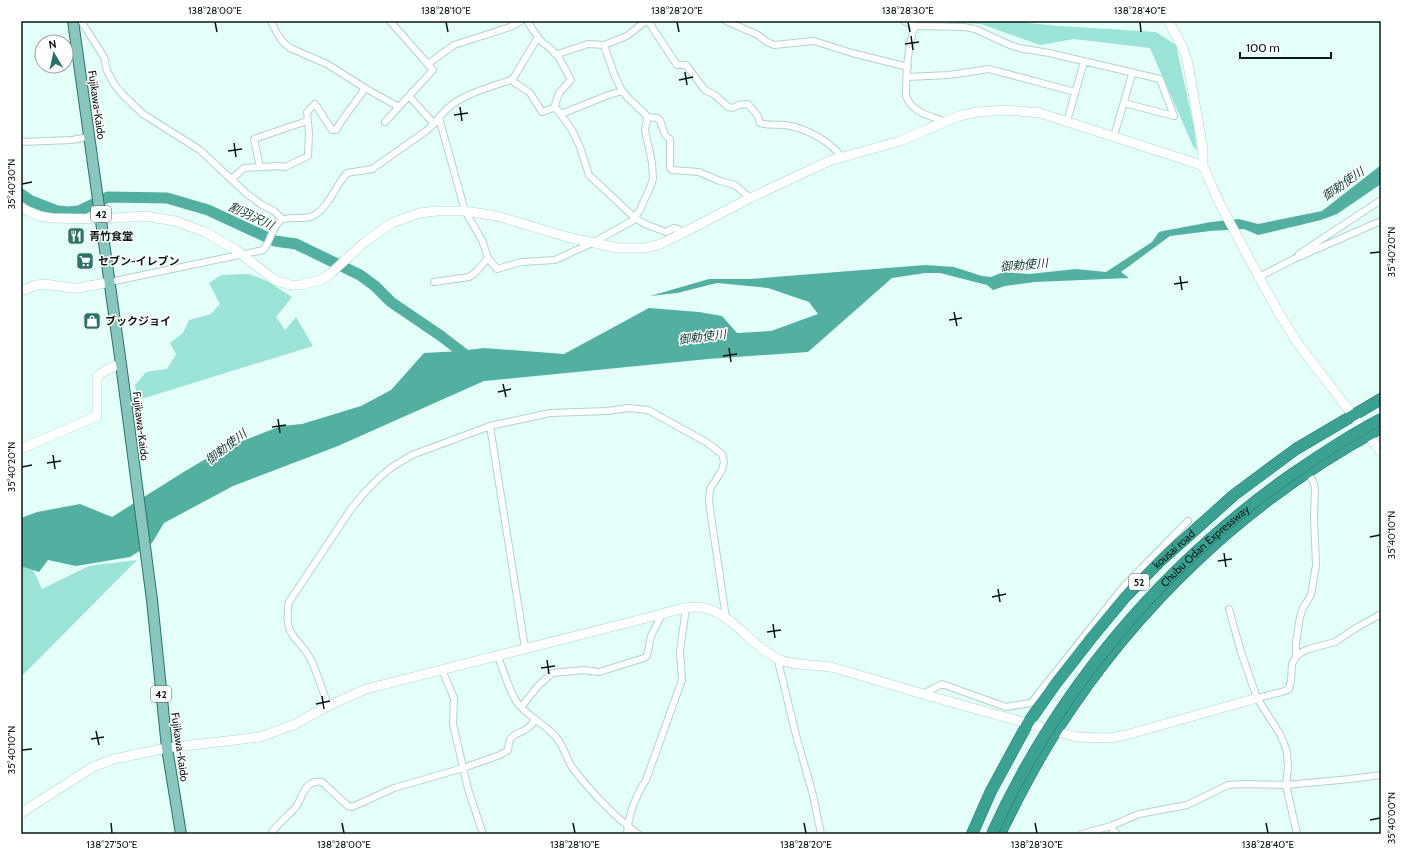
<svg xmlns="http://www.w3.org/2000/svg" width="1402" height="855" font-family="Cabin,'Noto Sans JP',sans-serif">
	<rect width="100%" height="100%" fill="#e4fff9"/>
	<path fill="#9be3d6" d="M914 21H1009L1059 26 1156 32 1176 45 1194 127 1197 151 1193 146 1150 48 1074 39 1040 45 981 24Z
		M249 274 267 281 292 297 276 317 285 330 296 317 313 346 138 400 135 385 146 372 167 369 176 354 170 343 183 333 189 320 211 314 220 304 209 283 221 275Z
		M21 544 42 589 89 566 137 560 21 677Z"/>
	<path fill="#53b0a1" d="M1381 165V184L1337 214 1321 220 1258 235 1244 229 1210 231 1170 236 1121 272 1129 278 1035 282 1005 286 993 290 987 285 940 273H925L892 278 808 352 708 359 484 381 338 446 233 486 164 523 152 543 130 557 76 566 48 560 39 572 24 567 21 569V518L37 512 80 504 112 517 182 473 224 448 281 426 302 424 361 406 391 390 424 353 460 351 484 348 564 354 649 308 699 312 722 316 737 333 771 331 818 314 809 302 768 288 717 283 677 293 650 296 709 279H750L925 265 954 267 982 276 991 277 1003 272 1029 274 1076 269 1106 272 1152 242 1159 232 1163 231 1211 222 1239 219 1258 224 1322 211Z"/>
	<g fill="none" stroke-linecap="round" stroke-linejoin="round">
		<path stroke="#53b0a1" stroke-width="11" d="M21 194 31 201 57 211 69 212 79 211 108 197 167 198 208 210 275 241 296 244 360 275 375 286 391 302 441 336 471 359"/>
		<defs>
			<path id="street" d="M81 21 104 57 107 71 114 84 123 95 143 114 200 150 246 193 262 205 274 211 282 219
				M271 21 277 33 282 41 290 48 327 64 365 88 399 107
				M527 21C532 28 536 36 543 43 548 47 551 47 555 54H558L588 44 604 45 627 36 646 21
				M648 21 677 65H686L705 90 715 95 728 107 733 108 739 105 748 104 758 116 760 123C769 126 776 124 785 125 806 128 828 140 842 157
				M726 21 758 35 767 42 774 45 814 41 852 53 908 67
				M904 21 915 26 964 27 975 29 1010 45 1019 48 1049 53 1160 79 1174 116
				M915 26C907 47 906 73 906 96 912 113 931 116 946 122
				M428 64 454 45 510 27 521 21
				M907 77 949 75 989 69 1075 92
				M511 80 530 93 542 112 553 108 557 109 572 130 580 147 589 175 635 218 645 224 666 232 674 228 678 229 683 233
				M409 96 434 124
				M1124 103 1174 116
				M554 108 559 93 571 80 557 54
				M561 114 606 96 622 91
				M647 117 657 118 660 120 665 135 670 139V168L672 170 699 172 720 181 735 185 750 198
				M439 118 465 211 482 240 488 258 497 269 521 262 555 260 594 242 632 221 640 210 651 185 653 179 652 163 645 130 647 120 646 115 627 97 621 89 614 74 604 45
				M1067 121 1084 62
				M385 122 433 70 390 21
				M1114 136 1132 74
				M21 142 72 140 89 137
				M260 167 254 139 307 121
				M232 179 244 168 278 166 285 167 308 156 309 133 307 112 315 104 332 130H336C344 115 356 103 365 88
				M1299 254 1381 200
				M1259 277 1294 259 1381 221
				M110 282 263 250C271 242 271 228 280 221 285 216 304 220 313 216 329 207 335 186 347 173L372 169 426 131C435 124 440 115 448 108 461 95 493 86 511 80L514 77 538 37
				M434 282 469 277 476 272 488 258
				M490 426 525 648
				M1229 609 1241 652 1257 698 1280 734 1284 743 1287 753 1288 767 1286 785 1297 834
				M498 656C503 670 508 687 516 701 525 715 545 724 556 737 564 746 566 758 572 767 589 790 615 817 638 834
				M1296 657 1302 652 1309 649 1335 642 1356 628 1381 614
				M780 660 779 665 796 735 813 795 821 834
				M442 670 454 698 453 724 468 789 483 834
				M923 694 942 684 1006 707 1031 703 1124 586 1188 521
				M1257 698 1282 692 1289 689 1291 681 1292 664 1296 657V643L1300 617 1303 608 1311 595 1316 565 1314 518 1315 488 1313 481 1307 472
				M328 706C323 691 318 676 312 662 308 652 301 646 294 637 286 627 287 614 289 602L351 509 365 492 380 477 392 467 412 455 490 426 550 413 607 411 629 408 648 410 706 442 722 454 724 462 722 470 710 489 709 502 726 618
				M522 706 537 687 552 673 584 670 599 672 644 658 647 656 651 636 662 614
				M1110 827 1117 834
				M271 834C277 824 287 817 295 808 303 799 303 779 322 782L348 806 352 807 394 788 463 768 500 755 508 750C509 747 508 743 510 740 514 731 528 734 535 719
				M627 834C628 816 636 795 646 780L682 680 680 651 686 608
				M1082 834 1111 826 1139 814 1187 805 1228 785 1244 784 1286 785 1350 779 1381 775"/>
			<path id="secondary" d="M1169 21 1170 24 1182 46 1187 59 1203 149V166L1220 204 1259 277 1280 315 1299 345 1381 452
				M21 208 39 216 52 218 101 219 145 216 175 221 205 232 217 239 236 250 275 280 290 285H300L321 280 331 273 366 241 392 223 419 213 437 211H465L497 216 567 237 618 248H644L658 245 683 233 750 198 829 161 900 141 959 116 977 112 1008 110 1040 113 1186 160 1203 166
				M21 291 36 285 45 284 71 288H79L110 282
				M21 449 97 416V377C104 370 112 367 121 364
				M21 813 93 767 114 759 167 748 260 737 293 725 328 706 366 689 662 614C673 611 684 607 695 607 720 607 738 628 755 643 763 649 771 656 780 660 798 667 817 663 835 668L933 697 1077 737 1109 738 1126 735 1257 698"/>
			<path id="primary" d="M73 21 121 364 152 600 167 748 181 834"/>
			<g id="highway">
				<path id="s1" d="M972 834 991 791 1028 723 1056 683 1092 637 1126 596 1159 562 1234 495 1296 449 1381 399"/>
				<path d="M1000 834C1017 799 1035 764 1056 731 1137 604 1248 499 1381 428"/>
			</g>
		</defs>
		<use href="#street" stroke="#b2d3cd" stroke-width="8"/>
		<use href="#secondary" stroke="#b2d3cd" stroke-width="10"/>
		<use href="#primary" stroke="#2a7167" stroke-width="12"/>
		<use href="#highway" stroke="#2a7167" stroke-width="12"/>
		<use href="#street" stroke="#fff" stroke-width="6"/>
		<use href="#secondary" stroke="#fff" stroke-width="9"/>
		<use href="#primary" stroke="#89c7be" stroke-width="10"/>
		<use href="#highway" stroke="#3ba293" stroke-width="11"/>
		<defs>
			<g id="highway-bridge">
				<path id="s2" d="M992 834C1057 690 1162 566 1291 475 1320 455 1350 435 1381 419"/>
			</g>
		</defs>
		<use href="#highway-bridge" stroke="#2a7167" stroke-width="12" stroke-linecap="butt"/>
		<use href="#highway-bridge" stroke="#3ba293" stroke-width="11"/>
	</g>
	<path fill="none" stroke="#0a1715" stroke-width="1.5" d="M215 22 217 32M446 22 448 32M677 22 679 32M908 22 910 32M1140 22 1141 32M911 36 913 50M905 44 919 42M685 72 687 85M679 80 693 77M460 107 462 121M454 115 468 113M234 143 236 157M228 151 242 149M22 184 32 182M1370 253 1380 252M1180 276 1182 290M1174 284 1188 282M954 312 957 326M949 320 962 318M729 348 731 362M723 356 737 354M503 384 506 397M498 392 511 389M278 419 280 433M272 427 286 425M53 455 55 469M47 463 61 461M22 467 32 465M1370 537 1380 535M1224 553 1226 567M1218 561 1232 559M998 589 1000 602M992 597 1006 594M773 624 775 638M767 632 781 630M547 660 549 674M541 668 555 666M322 696 324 709M316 704 330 701M96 731 99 745M91 739 104 737M22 750 32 749M1370 820 1380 818M111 823 112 833M342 823 344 833M573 823 575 833M804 823 806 833M1035 823 1037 833M1266 823 1268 833"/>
	<defs>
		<symbol id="restaurant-square" viewBox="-11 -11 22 22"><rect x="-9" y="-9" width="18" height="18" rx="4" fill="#2d7368" stroke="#fff"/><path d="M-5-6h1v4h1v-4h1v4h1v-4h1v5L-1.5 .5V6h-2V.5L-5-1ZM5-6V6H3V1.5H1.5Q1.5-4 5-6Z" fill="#fff"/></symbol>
		<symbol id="supermarket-square" viewBox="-11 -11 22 22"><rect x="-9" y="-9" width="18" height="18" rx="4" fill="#2d7368" stroke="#fff"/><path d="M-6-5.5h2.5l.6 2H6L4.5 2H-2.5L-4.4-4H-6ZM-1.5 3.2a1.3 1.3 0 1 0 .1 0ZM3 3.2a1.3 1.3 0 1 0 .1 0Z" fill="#fff"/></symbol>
		<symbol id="shop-square" viewBox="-11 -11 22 22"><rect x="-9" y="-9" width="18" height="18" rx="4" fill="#2d7368" stroke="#fff"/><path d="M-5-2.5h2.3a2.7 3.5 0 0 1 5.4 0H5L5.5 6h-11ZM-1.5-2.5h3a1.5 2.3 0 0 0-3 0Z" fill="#fff"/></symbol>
	</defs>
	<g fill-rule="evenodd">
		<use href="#restaurant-square" x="66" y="226" width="20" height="20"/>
		<use href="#supermarket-square" x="75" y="251" width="20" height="20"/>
		<use href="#shop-square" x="82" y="311" width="20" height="20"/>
	</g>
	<g text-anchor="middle" stroke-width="3" stroke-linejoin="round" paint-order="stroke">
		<g fill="#fff" stroke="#545d5b" stroke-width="1">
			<rect x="91" y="206" width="20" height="16" rx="3"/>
			<rect x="1129" y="574" width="20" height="16" rx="3"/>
			<rect x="151" y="686" width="20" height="16" rx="3"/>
		</g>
		<g font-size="10" font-weight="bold" fill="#0a1715">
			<text x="101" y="218">42</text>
			<text x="1139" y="586">52</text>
			<text x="161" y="698">42</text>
		</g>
		<g font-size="11" fill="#0a1715" stroke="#fff">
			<text transform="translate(97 105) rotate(82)" y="4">Fujikawa-Kaido</text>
			<text transform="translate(141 426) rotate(83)" y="4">Fujikawa-Kaido</text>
			<text dy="4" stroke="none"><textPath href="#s2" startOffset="361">Chubu Odan Expressway</textPath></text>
			<text dy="4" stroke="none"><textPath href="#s1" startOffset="352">kousai road</textPath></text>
			<text transform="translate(180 747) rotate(82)" y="4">Fujikawa-Kaido</text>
		</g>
		<g font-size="11" font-weight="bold" fill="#0a1715" stroke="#fff" text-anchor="start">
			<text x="89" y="240">青竹食堂</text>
			<text x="98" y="265">セブン-イレブン</text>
			<text x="105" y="325">ブックジョイ</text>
		</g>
		<g font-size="12" font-style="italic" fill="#0e3a34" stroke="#fff">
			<text transform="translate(1343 184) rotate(-35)" y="4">御勅使川</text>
			<text transform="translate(251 216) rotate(25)" y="4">割羽沢川</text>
			<text transform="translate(1024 265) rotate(-5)" y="4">御勅使川</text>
			<text transform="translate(702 337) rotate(-7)" y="4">御勅使川</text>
			<text transform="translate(226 447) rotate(-38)" y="4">御勅使川</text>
		</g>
	</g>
	<rect width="1402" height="855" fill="none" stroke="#ffffff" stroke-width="44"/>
	<g transform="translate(54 54) rotate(351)"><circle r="19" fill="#ffffff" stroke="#9da2a1"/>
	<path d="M0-3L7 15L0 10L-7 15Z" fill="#2d7368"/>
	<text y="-6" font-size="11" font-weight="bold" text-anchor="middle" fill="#0a1715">N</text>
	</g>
	<path d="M1240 52v6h91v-6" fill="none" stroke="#0a1715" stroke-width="2"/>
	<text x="1246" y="52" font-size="12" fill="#0a1715" stroke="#ffffff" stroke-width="3" paint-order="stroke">100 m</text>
	<rect x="22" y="22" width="1358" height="811" fill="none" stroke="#0a1715" stroke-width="1.5"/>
	<g font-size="10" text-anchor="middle" fill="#0a1715">
		<text x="215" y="14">138°28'00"E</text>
		<text x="446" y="14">138°28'10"E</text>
		<text x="677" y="14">138°28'20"E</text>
		<text x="908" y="14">138°28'30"E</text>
		<text x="1140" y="14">138°28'40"E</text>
		<text transform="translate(11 184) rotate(-90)" y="4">35°40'30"N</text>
		<text transform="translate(1391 252) rotate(-90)" y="4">35°40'20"N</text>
		<text transform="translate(11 467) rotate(-90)" y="4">35°40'20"N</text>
		<text transform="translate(1391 535) rotate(-90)" y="4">35°40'10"N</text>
		<text transform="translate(11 750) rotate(-90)" y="4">35°40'10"N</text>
		<text transform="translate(1391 818) rotate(-90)" y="4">35°40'00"N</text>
		<text x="112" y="848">138°27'50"E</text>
		<text x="344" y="848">138°28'00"E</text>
		<text x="575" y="848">138°28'10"E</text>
		<text x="806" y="848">138°28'20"E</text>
		<text x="1037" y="848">138°28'30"E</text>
		<text x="1268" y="848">138°28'40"E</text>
	</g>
</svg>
